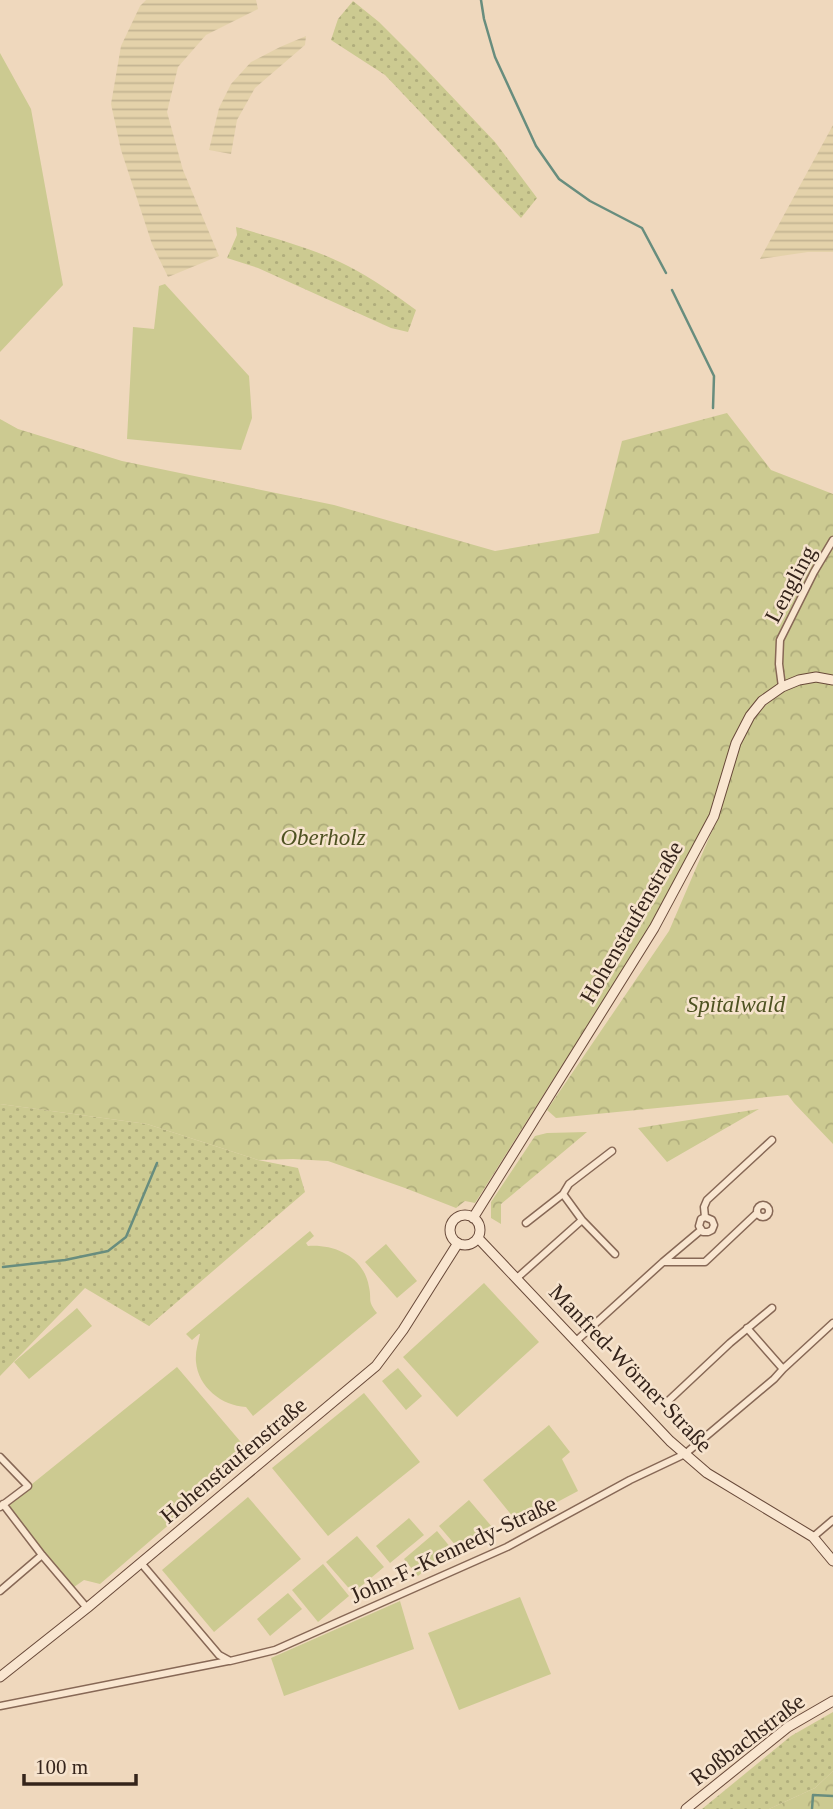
<svg xmlns="http://www.w3.org/2000/svg" width="833" height="1809" font-family="'Times New Roman',serif">
	<defs>
		<pattern id="farmland-rules" width="6" height="5" patternUnits="userSpaceOnUse" patternTransform="scale(1.75)"><rect width="6" height="5" fill="#e4d2aa"/><path d="M0 2.5h6" fill="none" stroke="#c4b492"/></pattern>
		<pattern id="grass-dots" width="8" height="8" patternUnits="userSpaceOnUse" patternTransform="scale(1.75)"><rect width="8" height="8" fill="#ccca91"/><path d="M2 2h.1M6 6h.1" fill="none" stroke="#b0ad7c" stroke-width="1.8" stroke-linecap="round"/></pattern>
		<pattern id="forest-crowns" width="20" height="18" patternUnits="userSpaceOnUse" patternTransform="scale(1.75)"><rect width="20" height="18" fill="#ccca91"/><path d="M2 6a3 3 0 1 1 6 0M12 15a3 3 0 1 1 6 0" fill="none" stroke="#b0ad7c"/></pattern>
	</defs>
	<rect width="100%" height="100%" fill="#efd8bd"/>
	<path fill="url(#farmland-rules)" d="M146 0H256L258 9 206 35 178 67 167 112 183 170 219 256 168 277 152 244 121 150 111 104 121 46 140 6Z
		M306 36 305 45 255 88 237 120 231 154 209 150 219 108 231 84 251 62 280 47Z
		M833 125V252H808L760 259Z"/>
	<path fill="url(#grass-dots)" d="M353 1 379 22 421 64 495 142 537 198 521 218 385 75 331 40 338 19Z
		M236 227C274 238 313 248 348 266 372 278 394 294 416 310L408 332 391 328 258 268 227 258 237 235Z
		M0 1104 147 1124 258 1160 298 1168 305 1192 149 1326 85 1288 0 1376Z
		M833 1712V1771L815 1788 769 1809H702L791 1736Z"/>
	<path fill="url(#forest-crowns)" d="M727 413 771 470 833 494V1144L794 1103 788 1095 556 1118 547 1110 669 931 718 817 743 735 751 721 767 704 784 691 781 683 762 695 748 713 736 732 706 825 647 931 475 1203 465 1201 456 1208 405 1188 328 1161 293 1159 258 1160 147 1124 0 1104V419L18 429 122 461 334 505 495 551 599 533 622 441Z
		M759 1109 667 1162 638 1128Z
		M587 1132 501 1204V1224L491 1218V1202L535 1136 547 1133Z
		M833 1771V1809H769L815 1788Z"/>
	<path fill="#ccca91" d="M0 53 31 109 63 285 0 352Z
		M165 284 249 376 252 418 241 450 127 439 133 327 154 329 159 286Z
		M310 1231 314 1236 306 1243 308 1246C335 1244 364 1257 369 1287 372 1301 367 1300 377 1313L253 1416 246 1407C222 1406 198 1387 196 1362 195 1352 198 1344 200 1334H199L192 1340 186 1334Z
		M386 1244 417 1281 397 1298 365 1262Z
		M484 1283 539 1342 457 1417 403 1357Z
		M77 1308 92 1326 29 1379 14 1362Z
		M177 1367 251 1454 100 1584 84 1580 74 1587 44 1554 6 1505Z
		M398 1368 422 1396 406 1410 382 1381Z
		M364 1393 420 1462 328 1536 272 1468Z
		M549 1425 570 1452 562 1459 578 1491 518 1523 483 1480Z
		M248 1497 301 1559 214 1632 162 1570Z
		M469 1500 493 1528 463 1554 439 1526Z
		M409 1518 424 1535 390 1563 376 1546Z
		M437 1531 451 1548 418 1576 404 1559Z
		M357 1536 384 1567 353 1593 326 1562Z
		M323 1564 349 1596 318 1622 292 1590Z
		M288 1593 302 1609 270 1636 257 1619Z
		M520 1597 551 1674 459 1710 428 1633Z
		M400 1601 414 1649 284 1696 271 1658Z"/>
	<g fill="none" stroke-linecap="round" stroke-linejoin="round">
		<path stroke="#688d7e" stroke-width="2.5" d="M481 0 484 19 495 57 536 146 559 179 590 201 642 228 666 273
			M672 290 714 376 713 408
			M3 1267 65 1260 108 1251 126 1237 157 1163
			M812 1809 813 1795 833 1796"/>
		<defs>
			<path id="street" d="M782 687 779 664 780 640 814 572 833 540
				M757 1211a6 6 0 1 1 12 0a6 6 0 1 1-12 0Z
				M705 1217 712 1220 714 1225 712 1230 708 1232H703L699 1226 701 1219 705 1217 704 1207 707 1200 772 1140
				M582 1220 615 1254
				M526 1223 563 1194 569 1184 612 1151
				M663 1262H705L757 1213
				M517 1278 582 1220 563 1194
				M747 1328 783 1369
				M575 1342 663 1262 701 1230
				M666 1403 730 1343 772 1308
				M0 1457 28 1486 0 1507
				M3 1504 42 1555 87 1608
				M813 1537 833 1520
				M141 1563 219 1655 230 1661 275 1650 507 1547 630 1480 685 1454 774 1379 783 1369 833 1323
				M0 1591 42 1555
				M0 1706 228 1661"/>
			<path id="secondary" d="M450 1230a15 15 0 1 1 30 0a15 15 0 1 1-30 0Z
				M473 1218 654 928 714 816 736 743 750 716 762 701 782 687 799 680 816 677 833 680
				M478 1238 670 1441 707 1473 813 1537 833 1561
				M0 1677 87 1608 376 1366 403 1330 458 1243
				M686 1809 788 1727 833 1701"/>
		</defs>
		<use href="#street" stroke="#876856" stroke-width="9"/>
		<use href="#secondary" stroke="#684939" stroke-width="11"/>
		<use href="#street" stroke="#f9e6d0" stroke-width="6"/>
		<use href="#secondary" stroke="#f9e6d0" stroke-width="9"/>
	</g>
	<g text-anchor="middle" stroke-width="5" stroke-linejoin="round" paint-order="stroke">
		<g font-size="23" fill="#35241b" stroke="#f6e3cd">
			<text transform="translate(790 584) rotate(-62)" y="8">Lengling</text>
			<text transform="translate(631 922) rotate(-60)" y="8">Hohenstaufenstraße</text>
			<text transform="translate(631 1368) rotate(46)" y="8">Manfred-Wörner-Straße</text>
			<text transform="translate(233 1460) rotate(-40)" y="8">Hohenstaufenstraße</text>
			<text transform="translate(453 1549) rotate(-25)" y="8">John-F.-Kennedy-Straße</text>
			<text transform="translate(747 1739) rotate(-37)" y="8">Roßbachstraße</text>
		</g>
		<g font-size="23" font-style="italic" fill="#4e5221" stroke="#f6e3cd">
			<text x="323" y="845">Oberholz</text>
			<text x="736" y="1012">Spitalwald</text>
		</g>
	</g>
	<path d="M24 1774v10h112v-10" fill="none" stroke="#35241b" stroke-width="3.5"/>
	<text x="35" y="1774" font-size="21" fill="#35241b" stroke="#f6e3cd" stroke-width="5" paint-order="stroke">100 m</text>
</svg>
